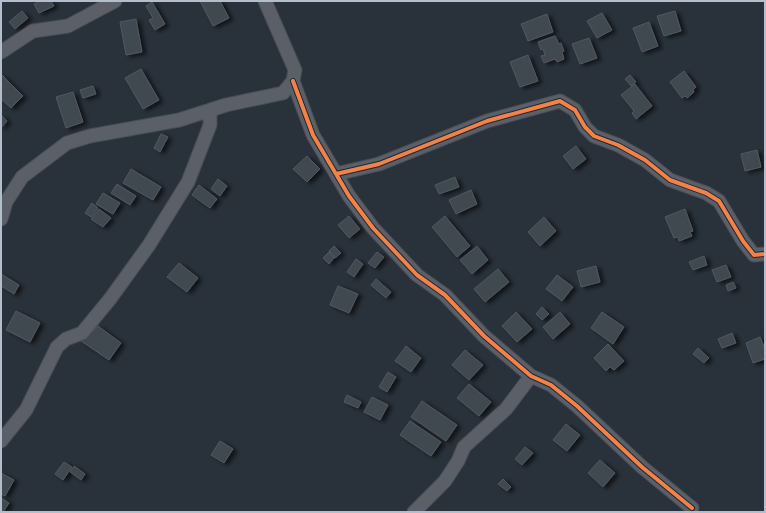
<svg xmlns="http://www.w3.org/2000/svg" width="766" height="513" font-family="Poppins,sans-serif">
	<defs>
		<filter id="shadow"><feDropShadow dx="4" dy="2" stdDeviation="2" flood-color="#0009"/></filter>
	</defs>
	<rect width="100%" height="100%" fill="#29313a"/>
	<path fill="#414850" stroke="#515862" filter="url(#shadow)" d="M40 1H51L54 6 39 13 34 4Z
		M200 1H220L229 18 213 26Z
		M152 2 165 24 155 30 149 20 153 18 146 6Z
		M22 11 28 18 15 29 9 22Z
		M675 11 681 31 664 36 657 16Z
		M602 13 612 30 597 38 587 21Z
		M547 14 553 32 528 41 521 24Z
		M136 19 142 52 126 55 120 22Z
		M649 22 658 46 642 52 633 28Z
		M555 36 559 44 561 43 564 51 562 52 564 59 557 62 555 59 544 63 541 56 545 55 543 49 541 50 538 42Z
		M589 38 597 58 580 64 572 44Z
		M528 55 538 81 520 87 510 62Z
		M141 69 159 100 143 109 125 78Z
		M684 71 696 87 693 90 694 92 687 98 685 96 682 98 670 82Z
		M1 74 23 96 11 108 1 99Z
		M630 75 636 82 631 86 625 79Z
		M635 84 652 106 636 119 632 113 634 111 621 95Z
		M93 86 96 94 83 98 80 90Z
		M73 92 83 122 66 128 56 97Z
		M1 115 7 121 1 128Z
		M161 134 168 137 160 152 154 148Z
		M576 146 586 159 573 169 563 156Z
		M757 150 761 167 745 171 741 154Z
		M307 156 320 169 307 182 293 169Z
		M131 169 161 187 153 200 123 183Z
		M455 177 459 187 439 194 435 185Z
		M218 179 227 186 220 196 211 189Z
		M117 184 136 196 130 205 111 193Z
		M199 185 217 199 210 208 192 195Z
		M471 190 477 204 456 214 449 200Z
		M103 193 120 203 113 214 96 204Z
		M92 203 98 208 91 217 85 213Z
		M99 209 111 218 103 227 91 219Z
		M685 209 693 231 690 232 692 236 679 241 678 237 674 238 665 217Z
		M349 216 360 229 349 238 338 225Z
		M445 216 470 246 457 257 432 227Z
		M544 217 556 231 540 246 528 232Z
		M334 246 341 253 335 258 329 251Z
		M477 246 488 260 472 274 460 260Z
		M329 252 334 258 329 264 323 258Z
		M377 252 384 257 375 268 368 263Z
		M704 256 707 265 693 270 689 262Z
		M356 259 363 264 354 277 347 272Z
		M179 263 198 278 187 292 167 277Z
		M726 265 731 277 717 282 712 270Z
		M596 266 600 282 581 287 577 271Z
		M498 269 509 282 485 302 474 289Z
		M1 274 19 285 14 294 1 286Z
		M557 275 573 287 562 301 546 289Z
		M376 279 391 292 386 298 371 285Z
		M733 282 736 288 728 291 726 285Z
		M338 286 358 294 349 313 330 305Z
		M542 307 549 314 542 320 536 314Z
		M16 311 40 323 30 342 6 330Z
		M516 312 532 329 517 342 502 326Z
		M560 312 570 324 553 339 543 327Z
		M602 312 624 327 613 344 591 328Z
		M98 326 121 343 109 360 81 341 90 329 93 332Z
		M732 333 736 343 722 348 718 339Z
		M760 337 765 349V359L753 363 746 343Z
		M608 344 624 361 614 370 610 367 606 371 594 358Z
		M406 346 421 358 411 372 395 361Z
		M698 348 709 358 704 363 693 354Z
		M465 350 483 365 469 380 452 365Z
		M388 372 396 377 387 392 379 387Z
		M469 384 491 402 479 416 457 398Z
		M347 395 361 402 358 408 344 402Z
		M372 397 388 405 380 420 364 412Z
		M422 401 457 425 446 441 411 417Z
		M410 421 441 442 431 456 400 435Z
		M566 424 580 435 567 451 553 440Z
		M220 441 233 449 224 463 211 455Z
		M525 447 533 453 522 465 515 459Z
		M600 460 615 473 603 487 588 473Z
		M64 462 72 467 63 480 55 474Z
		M74 466 85 474 81 480 70 472Z
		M1 473 14 480 5 496 1 494Z
		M503 479 511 487 507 491 498 484Z
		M1 498 9 503 3 512H1Z"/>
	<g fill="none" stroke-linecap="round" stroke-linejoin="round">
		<defs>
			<path id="minor" d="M1 52 33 31 68 26 115 1
				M293 81 313 135 349 196 373 228 417 275 445 295 484 336 531 376 551 385 577 406 642 467 692 508
				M336 174 379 164 487 121 560 101 575 110 585 127 594 136 618 145 645 160 670 180 706 193 719 201 743 241 754 255 765 254
				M1 219 6 202 22 177 67 143 90 136 179 120 226 105 283 93 293 81 295 70 265 1
				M1 441 26 410 57 347 66 339 82 333 110 299 149 245 188 182 210 125V110
				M414 512 445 481 458 461 464 447 506 409 531 376"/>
		</defs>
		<use href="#minor" stroke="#484d54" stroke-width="15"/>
		<use href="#minor" stroke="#5a5f68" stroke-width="13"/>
		<defs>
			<path id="cycleway" d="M293 81 313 135 349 196 373 228 417 275 445 295 484 336 531 376 551 385 577 406 642 467 692 508
				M336 174 379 164 487 121 560 101 575 110 585 127 594 136 618 145 645 160 670 180 706 193 719 201 743 241 754 255 765 254"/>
		</defs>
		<use href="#cycleway" stroke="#1b2736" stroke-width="6"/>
		<use href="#cycleway" stroke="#f48246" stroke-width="4"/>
	</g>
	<rect width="766" height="513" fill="none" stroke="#b3bdcc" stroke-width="4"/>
</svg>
